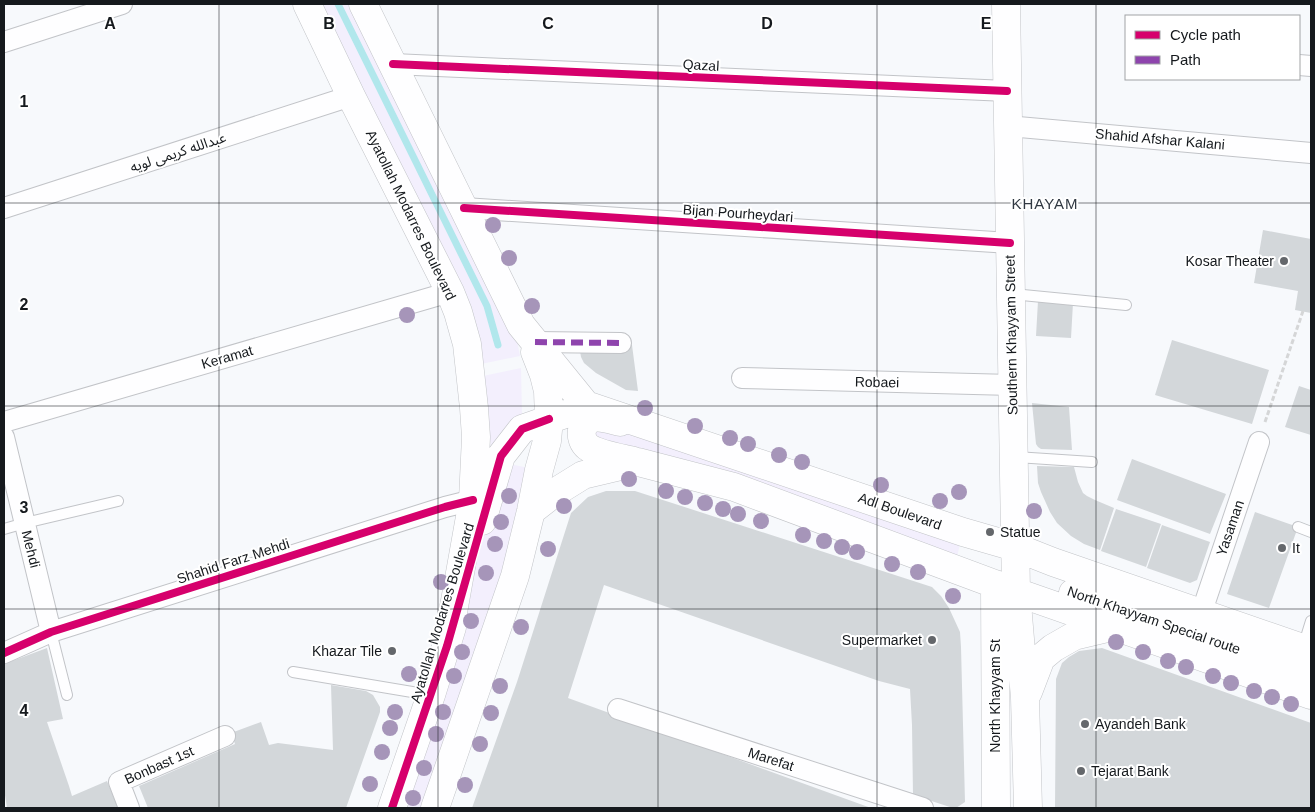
<svg xmlns="http://www.w3.org/2000/svg" width="1315" height="812" font-family="Arial,'Noto Sans Arabic',sans-serif">
	<rect width="100%" height="100%" fill="#f7f9fc"/>
	<path fill="#f3effd" d="M318 4H355L514 325 520 356 481 364Z
		M521 368 522 414 491 448 483 376Z
		M588 421 963 532 954 569 582 432Z
		M499 462 539 470 435 808H392Z"/>
	<g fill="none" stroke-linecap="round" stroke-linejoin="round">
		<path stroke="#b1e7ec" stroke-width="7" d="M338 4 487 306 498 345"/>
	</g>
	<path fill="#d3d7da" d="M1263 230 1311 239V313L1295 310 1298 291 1254 283Z
		M1038 301 1073 303 1071 338 1036 336Z
		M1172 340 1269 370 1252 424 1155 395Z
		M579 345H632L638 391 626 390 596 373 584 363 581 357Z
		M1299 386 1311 390V435L1285 427Z
		M1032 403 1069 407 1072 450 1041 449 1038 447 1036 444Z
		M1132 459 1226 494 1210 534 1117 500Z
		M1037 466 1074 467 1078 482 1083 493 1087 496 1095 500 1114 508 1100 550 1084 544 1071 536 1057 523 1050 512 1041 492 1038 483Z
		M606 491H635L932 587 941 596 949 608 960 632 961 647 965 802 956 808H953L913 795 912 725 910 689 879 681 604 585 568 698 871 808H472L517 682 571 513 588 497Z
		M1116 509 1161 524 1146 567 1101 551Z
		M1255 512 1298 527 1269 608 1227 594Z
		M1162 525 1210 542 1197 580 1190 583 1147 568Z
		M47 648 63 719 47 722 69 786 72 796 107 781 118 808H7L4 789V664Z
		M1102 648 1311 723V808H1055L1056 679 1062 663 1069 657 1079 651Z
		M331 685 366 691 373 695 380 707V712L346 808H148L139 786 235 744 231 733 261 722 269 745 278 743 333 750Z"/>
	<g fill="none" stroke-linecap="round" stroke-linejoin="round">
		<defs>
			<path id="lane" d="M1012 294 1126 305
				M1015 457 1092 462
				M1298 527 1311 532
				M4 529 25 523 118 501
				M51 632 67 695
				M1303 647 1311 621
				M293 672 430 695"/>
			<path id="street" d="M4 42 122 4
				M393 64 1007 91
				M1299 65 1311 66
				M1008 126 1311 153
				M4 208 351 96
				M464 208 1010 243
				M535 342 621 343
				M742 378 1012 385
				M4 422 450 292
				M4 437 51 632
				M1201 614 1259 442
				M4 653 51 632 445 507 473 500
				M618 709 923 808
				M129 808 119 782 225 736"/>
			<path id="secondary" d="M307 4 351 96 450 292 458 312 467 344 474 408 476 437 473 500 447 646
				M363 4 521 325 586 405 963 532 1015 547 1053 562 1311 651
				M1006 4 1016 592 1025 698 1028 808
				M620 422C612 420 601 416 593 418 580 422 578 439 588 447 597 454 622 458 634 461
				M531 511 554 493 583 475 638 462 734 487 1016 592 1311 695
				M482 521 501 456 522 429 565 414
				M995 584 996 808
				M1073 593 1311 674
				M1028 692 1041 658 1053 648 1074 636 1112 627
				M392 808 431 695 452 627
				M435 808 515 576 531 511 539 470 547 441 549 419 548 391 544 375 535 352"/>
		</defs>
		<use href="#lane" stroke="#c2c4c8" stroke-width="12"/>
		<use href="#street" stroke="#c2c4c8" stroke-width="22"/>
		<use href="#secondary" stroke="#c2c4c8" stroke-width="29"/>
		<path stroke="#d5d6d7" stroke-width="3" stroke-dasharray="5 2.5" stroke-linecap="butt" d="M1265 422 1303 311"/>
		<use href="#lane" stroke="#fefeff" stroke-width="10"/>
		<use href="#street" stroke="#fefeff" stroke-width="20"/>
		<use href="#secondary" stroke="#fefeff" stroke-width="28"/>
		<path stroke="#8e44ad" stroke-width="6" stroke-dasharray="12 6" stroke-linecap="butt" d="M535 342 621 343"/>
		<defs>
			<path id="cycleway" d="M393 64 1007 91
				M464 208 1010 243
				M4 653 51 632 445 507 473 500
				M392 808 447 646 501 456 522 429 549 419"/>
		</defs>
		<use href="#cycleway" stroke="#fff" stroke-width="11"/>
		<use href="#cycleway" stroke="#d6006c" stroke-width="8"/>
	</g>
	<g fill="#a695b9">
		<circle cx="493" cy="225" r="8"/>
		<circle cx="509" cy="258" r="8"/>
		<circle cx="532" cy="306" r="8"/>
		<circle cx="407" cy="315" r="8"/>
		<circle cx="645" cy="408" r="8"/>
		<circle cx="695" cy="426" r="8"/>
		<circle cx="730" cy="438" r="8"/>
		<circle cx="748" cy="444" r="8"/>
		<circle cx="779" cy="455" r="8"/>
		<circle cx="802" cy="462" r="8"/>
		<circle cx="629" cy="479" r="8"/>
		<circle cx="881" cy="485" r="8"/>
		<circle cx="666" cy="491" r="8"/>
		<circle cx="959" cy="492" r="8"/>
		<circle cx="509" cy="496" r="8"/>
		<circle cx="685" cy="497" r="8"/>
		<circle cx="940" cy="501" r="8"/>
		<circle cx="705" cy="503" r="8"/>
		<circle cx="564" cy="506" r="8"/>
		<circle cx="723" cy="509" r="8"/>
		<circle cx="1034" cy="511" r="8"/>
		<circle cx="738" cy="514" r="8"/>
		<circle cx="761" cy="521" r="8"/>
		<circle cx="501" cy="522" r="8"/>
		<circle cx="803" cy="535" r="8"/>
		<circle cx="824" cy="541" r="8"/>
		<circle cx="495" cy="544" r="8"/>
		<circle cx="842" cy="547" r="8"/>
		<circle cx="548" cy="549" r="8"/>
		<circle cx="857" cy="552" r="8"/>
		<circle cx="892" cy="564" r="8"/>
		<circle cx="918" cy="572" r="8"/>
		<circle cx="486" cy="573" r="8"/>
		<circle cx="441" cy="582" r="8"/>
		<circle cx="953" cy="596" r="8"/>
		<circle cx="471" cy="621" r="8"/>
		<circle cx="521" cy="627" r="8"/>
		<circle cx="1116" cy="642" r="8"/>
		<circle cx="462" cy="652" r="8"/>
		<circle cx="1143" cy="652" r="8"/>
		<circle cx="1168" cy="661" r="8"/>
		<circle cx="1186" cy="667" r="8"/>
		<circle cx="409" cy="674" r="8"/>
		<circle cx="454" cy="676" r="8"/>
		<circle cx="1213" cy="676" r="8"/>
		<circle cx="1231" cy="683" r="8"/>
		<circle cx="500" cy="686" r="8"/>
		<circle cx="1254" cy="691" r="8"/>
		<circle cx="1272" cy="697" r="8"/>
		<circle cx="1291" cy="704" r="8"/>
		<circle cx="395" cy="712" r="8"/>
		<circle cx="443" cy="712" r="8"/>
		<circle cx="491" cy="713" r="8"/>
		<circle cx="390" cy="728" r="8"/>
		<circle cx="436" cy="734" r="8"/>
		<circle cx="480" cy="744" r="8"/>
		<circle cx="382" cy="752" r="8"/>
		<circle cx="424" cy="768" r="8"/>
		<circle cx="370" cy="784" r="8"/>
		<circle cx="465" cy="785" r="8"/>
		<circle cx="413" cy="798" r="8"/>
	</g>
	<path fill="none" stroke="#15191d" stroke-width="1" stroke-opacity="0.55" d="M219 4V808M438 4V808M658 4V808M877 4V808M1096 4V808M4 203H1311M4 406H1311M4 609H1311"/>
	<g fill="#64676b" stroke="#fff" stroke-width="2">
		<circle cx="1284" cy="261" r="5"/>
		<circle cx="990" cy="532" r="5"/>
		<circle cx="1282" cy="548" r="5"/>
		<circle cx="932" cy="640" r="5"/>
		<circle cx="392" cy="651" r="5"/>
		<circle cx="1085" cy="724" r="5"/>
		<circle cx="1081" cy="771" r="5"/>
	</g>
	<g text-anchor="middle" stroke-width="4" stroke-linejoin="round" paint-order="stroke">
		<g font-size="14" fill="#15191d" stroke="#fff">
			<text transform="translate(701 65) rotate(3)" y="5">Qazal</text>
			<text transform="translate(1160 139) rotate(5)" y="5">Shahid Afshar Kalani</text>
			<text transform="translate(178 152) rotate(-18)" y="5">عبدالله کریمی لویه</text>
			<text transform="translate(738 213) rotate(4)" y="5">Bijan Pourheydari</text>
			<text transform="translate(411 215) rotate(64)" y="5">Ayatollah Modarres Boulevard</text>
			<text transform="translate(1011 335) rotate(-91)" y="5">Southern Khayyam Street</text>
			<text transform="translate(227 357) rotate(-16)" y="5">Keramat</text>
			<text transform="translate(877 382) rotate(1)" y="5">Robaei</text>
			<text transform="translate(900 511) rotate(19)" y="5">Adl Boulevard</text>
			<text transform="translate(1230 528) rotate(-71)" y="5">Yasaman</text>
			<text transform="translate(31 549) rotate(76)" y="5">Mehdi</text>
			<text transform="translate(233 561) rotate(-18)" y="5">Shahid Farz Mehdi</text>
			<text transform="translate(442 613) rotate(-73)" y="5">Ayatollah Modarres Boulevard</text>
			<text transform="translate(1154 620) rotate(19)" y="5">North Khayyam Special route</text>
			<text transform="translate(995 696) rotate(-90)" y="5">North Khayyam St</text>
			<text transform="translate(771 759) rotate(18)" y="5">Marefat</text>
			<text transform="translate(159 765) rotate(-24)" y="5">Bonbast 1st</text>
		</g>
		<g font-size="14" fill="#15191d" stroke="#fff" text-anchor="start">
			<text x="1274" y="266" text-anchor="end">Kosar Theater</text>
			<text x="1000" y="537">Statue</text>
			<text x="1292" y="553">It</text>
			<text x="922" y="645" text-anchor="end">Supermarket</text>
			<text x="382" y="656" text-anchor="end">Khazar Tile</text>
			<text x="1095" y="729">Ayandeh Bank</text>
			<text x="1091" y="776">Tejarat Bank</text>
		</g>
		<g font-size="15" letter-spacing="1" fill="#303842" stroke="#fff">
			<text x="1045" y="209">KHAYAM</text>
		</g>
	</g>
	<g font-size="16" text-anchor="middle" font-weight="bold" fill="#15191d" stroke="#fff" stroke-width="4" stroke-linejoin="round" paint-order="stroke">
		<text x="110" y="29">A</text>
		<text x="329" y="29">B</text>
		<text x="548" y="29">C</text>
		<text x="767" y="29">D</text>
		<text x="986" y="29">E</text>
		<text x="24" y="107">1</text>
		<text x="24" y="310">2</text>
		<text x="24" y="513">3</text>
		<text x="24" y="716">4</text>
	</g>
	<rect width="1315" height="812" fill="none" stroke="#15191d" stroke-width="10"/>
	<rect x="1125" y="15" width="175" height="65" fill="#ffffff" stroke="#a1a3a5"/>
	<rect x="1135" y="31" width="25" height="8" fill="#d6006c" stroke="#a1a3a5"/>
	<text x="1170" y="40" font-size="15" fill="#15191d">Cycle path</text>
	<rect x="1135" y="56" width="25" height="8" fill="#8e44ad" stroke="#a1a3a5"/>
	<text x="1170" y="65" font-size="15" fill="#15191d">Path</text>
</svg>
